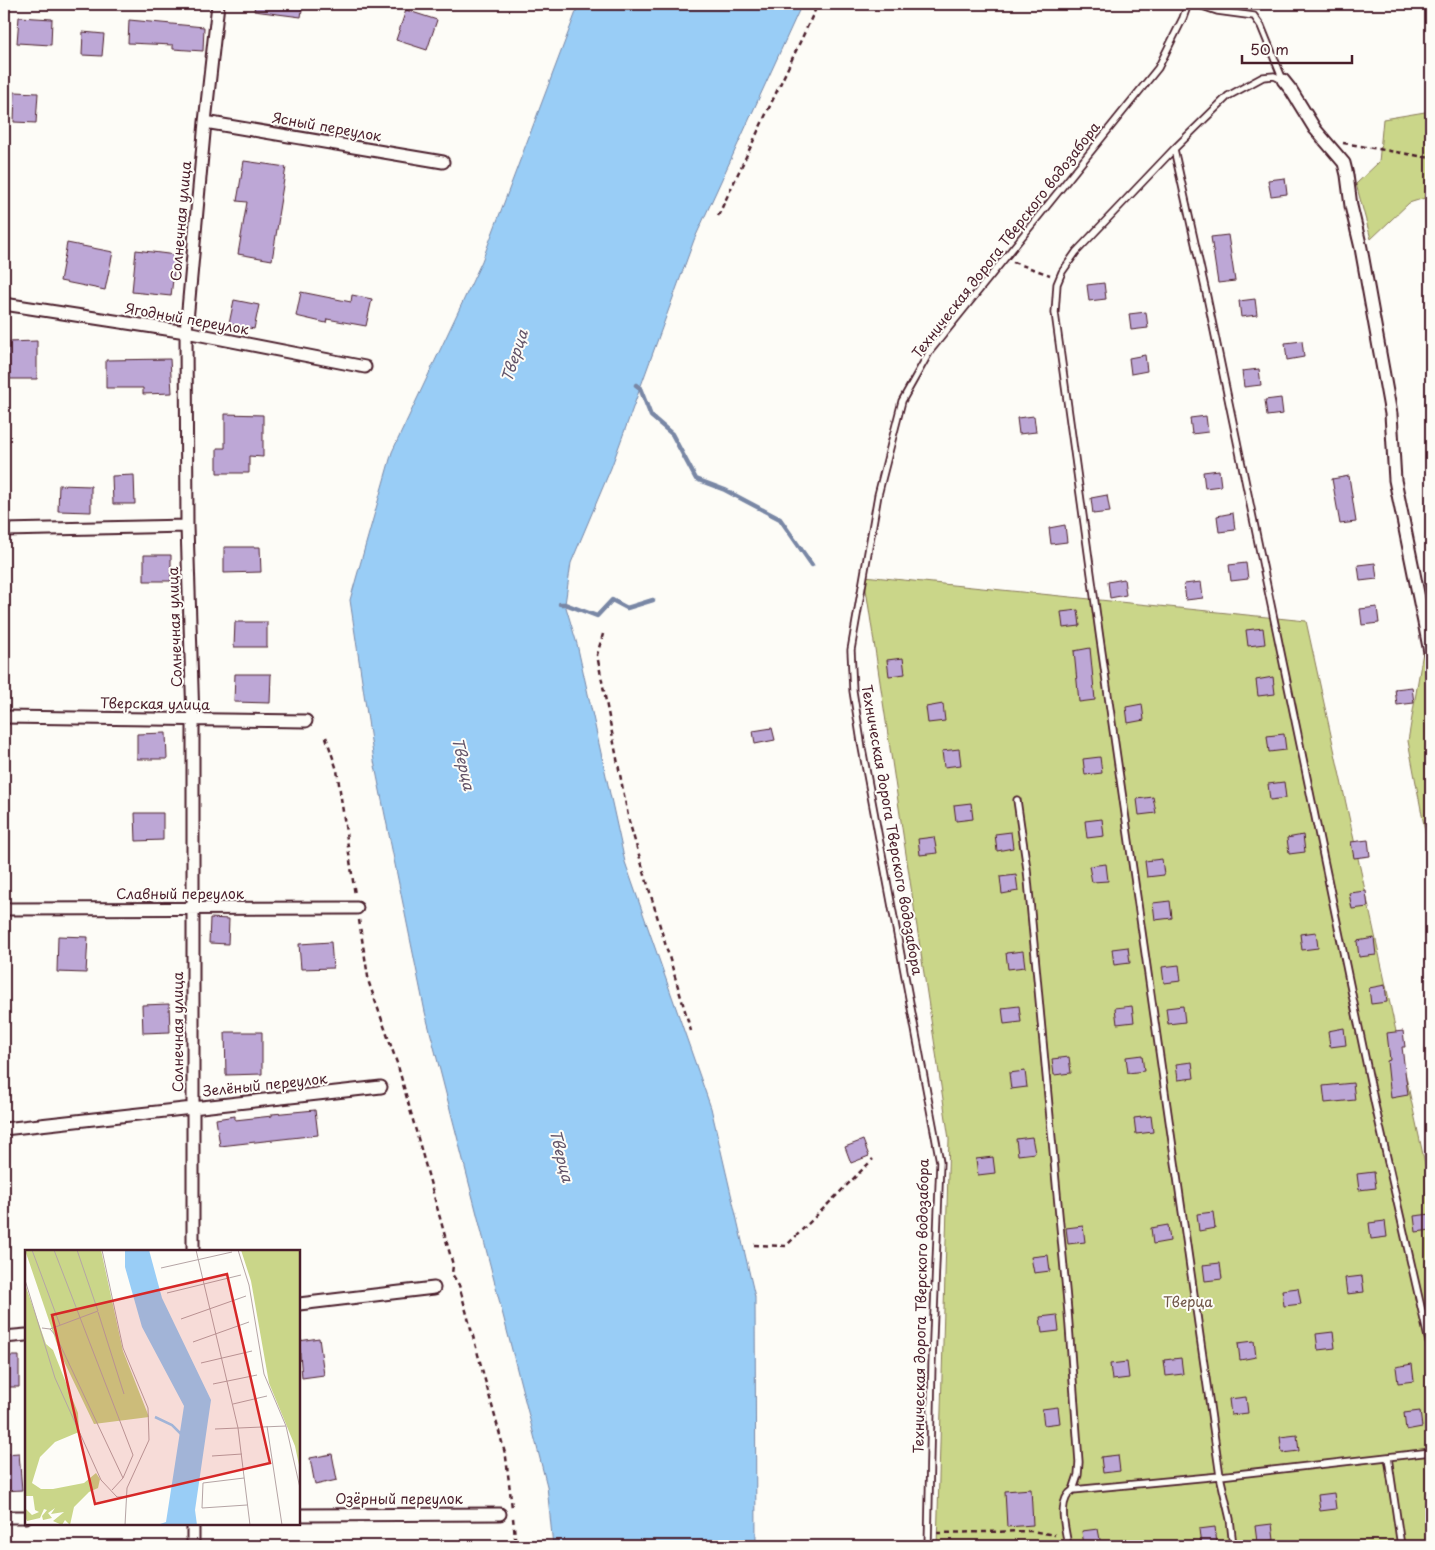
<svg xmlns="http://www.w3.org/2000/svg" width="1435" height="1550" font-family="'Playpen Sans',sans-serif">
	<rect width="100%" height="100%" fill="#fdfcf7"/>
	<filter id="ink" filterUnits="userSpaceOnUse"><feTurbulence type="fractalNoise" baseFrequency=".02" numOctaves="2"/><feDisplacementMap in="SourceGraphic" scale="10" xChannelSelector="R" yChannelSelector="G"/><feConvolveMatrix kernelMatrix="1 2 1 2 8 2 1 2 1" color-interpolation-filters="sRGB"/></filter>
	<g filter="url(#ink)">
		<path fill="#cad689" stroke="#8a7a5a" d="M1431 111V196L1409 203 1371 239 1356 184 1379 162 1383 119Z
			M864 576 1306 621 1431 1191V1546H937L949 1139Z
			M1431 604V862L1408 741Z"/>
		<path fill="#99cdf6" stroke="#7987a5" d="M579 4H802L694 240 611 468 571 563 565 604 577 644 625 862 711 1108 755 1297 756 1546H553L547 1486 425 1012 374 761 350 600 392 452 482 261Z"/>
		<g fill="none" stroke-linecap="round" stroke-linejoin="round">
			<path stroke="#7987a5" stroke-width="4.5" d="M636 385 640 388 651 416 672 434 696 479 725 490 780 519 812 565
				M560 604H565L597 616 612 600 627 608 653 600"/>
		</g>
		<path fill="#bda7d6" stroke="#4a1f2b" d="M255 4H303L301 17 254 11Z
			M406 10 437 20 427 50 396 40Z
			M19 17 52 19 51 45 17 43Z
			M129 20 204 27 203 51 173 49V45L128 43Z
			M83 32 104 34 102 56 82 55Z
			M15 92 38 93 36 123 14 122Z
			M244 161 286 167 278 216 279 217 272 260 238 254 247 202 237 201Z
			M1285 178 1287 194 1271 196 1268 180Z
			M1228 235 1235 281 1218 283 1211 237Z
			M67 243 113 252 105 290 60 281Z
			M136 250 176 255 171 296 132 292Z
			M1104 283 1106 299 1089 301 1087 285Z
			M301 292 351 302 352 295 372 299 366 326 327 319 326 323 296 316Z
			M1255 299 1257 315 1241 317 1239 301Z
			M234 300 259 305 254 329 229 324Z
			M1146 312 1148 328 1131 330 1129 314Z
			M37 341V379H8V342Z
			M1302 341 1304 357 1287 360 1285 343Z
			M1145 355 1147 371 1131 374 1129 358Z
			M170 359 172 393 143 394V388H106V360Z
			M1259 369 1261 385 1244 387 1242 371Z
			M1281 398 1283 414 1267 416 1265 400Z
			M225 414 263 415V457L249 456V473H217V448H225Z
			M1034 416 1036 432 1019 434 1017 418Z
			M1206 416 1208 432 1192 434 1190 418Z
			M1219 470 1221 486 1205 488 1203 472Z
			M134 475 135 504H113L112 476Z
			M1349 476 1356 522 1340 524 1332 479Z
			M59 485 91 486V512L58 511Z
			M1107 495 1110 512 1093 514 1091 498Z
			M1233 513 1235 530 1219 532 1217 516Z
			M1065 525 1067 542 1051 544 1049 528Z
			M224 547H260L261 572 224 573Z
			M144 555H171V581H144Z
			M1246 563 1248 579 1231 581 1229 565Z
			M1375 563 1377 579 1360 581 1358 565Z
			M1124 579 1126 595 1110 598 1108 582Z
			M1201 582 1203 598 1186 600 1184 584Z
			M1377 607 1379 623 1362 625 1360 609Z
			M1078 610 1080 626 1063 628 1061 612Z
			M235 622H267V647H234Z
			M1263 628 1265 644 1248 646 1246 630Z
			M1090 648 1095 700 1079 702 1074 651Z
			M903 658 905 674 889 676 887 660Z
			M235 674H271L270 703 234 702Z
			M1273 677 1275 694 1258 696 1256 680Z
			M1412 687 1414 703 1397 705 1395 689Z
			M943 704 945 721 928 723 926 707Z
			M1142 704 1144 720 1128 723 1126 707Z
			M772 728 775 740 755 744 753 731Z
			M166 733 167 759H137V734Z
			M1284 734 1286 750 1269 752 1267 736Z
			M959 749 961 765 944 767 942 751Z
			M1100 757 1102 773 1085 775 1083 759Z
			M1284 782 1286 798 1270 800 1268 784Z
			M1153 797 1156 813 1139 815 1137 799Z
			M971 803 973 819 956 821 954 805Z
			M135 813H163V840L136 841Z
			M1102 819 1104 836 1087 838 1085 821Z
			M1011 832 1013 848 997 851 995 834Z
			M1303 835 1305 852 1289 854 1287 838Z
			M934 837 937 853 920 855 918 839Z
			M1368 840 1370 856 1354 858 1351 842Z
			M1162 859 1164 875 1147 877 1145 861Z
			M1106 864 1108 881 1092 882 1089 866Z
			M1016 875 1018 891 1002 894 1000 877Z
			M1366 891 1368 907 1352 909 1349 893Z
			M1170 901 1172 918 1155 920 1153 903Z
			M210 918 229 919 228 944 209 943Z
			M1316 932 1318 948 1302 950 1300 934Z
			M58 936 88 937 86 973 57 972Z
			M1374 938 1376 955 1359 957 1357 941Z
			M331 942 333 968 301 969 299 944Z
			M1128 947 1130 963 1114 965 1112 949Z
			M1023 951 1025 967 1008 969 1006 953Z
			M1179 965 1181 981 1164 983 1162 967Z
			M1385 985 1387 1002 1371 1004 1369 988Z
			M169 1004 170 1032 143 1033 142 1005Z
			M1019 1006 1021 1022 1004 1024 1002 1008Z
			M1132 1006 1134 1022 1117 1024 1115 1008Z
			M1183 1006 1185 1022 1168 1024 1166 1008Z
			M1344 1028 1346 1045 1330 1047 1328 1031Z
			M1403 1031 1405 1047H1402L1408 1095 1391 1098 1387 1061 1390 1060 1387 1033Z
			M225 1032H262V1074L226 1075Z
			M1142 1055 1144 1071 1128 1073 1126 1057Z
			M1069 1057 1071 1073 1054 1075 1052 1059Z
			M1192 1062 1194 1078 1178 1080 1176 1064Z
			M1025 1071 1027 1087 1011 1089 1009 1073Z
			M1353 1083 1355 1100 1325 1103 1323 1086Z
			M315 1110 318 1135 220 1146 216 1119 235 1116V1120L272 1116V1114Z
			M1151 1116 1153 1132 1136 1134 1134 1118Z
			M1032 1137 1035 1153 1018 1155 1016 1139Z
			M863 1140 869 1156 851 1163 845 1147Z
			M993 1157 995 1173 978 1175 976 1159Z
			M1374 1172 1376 1188 1359 1190 1357 1174Z
			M1213 1212 1215 1228 1199 1231 1197 1214Z
			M1431 1214V1230L1416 1232 1414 1216Z
			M1385 1221 1387 1237 1371 1239 1369 1223Z
			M1168 1225 1170 1241 1153 1244 1151 1228Z
			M1083 1226 1085 1242 1068 1244 1066 1228Z
			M1048 1255 1050 1271 1034 1273 1031 1257Z
			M1220 1263 1222 1279 1205 1281 1203 1265Z
			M1362 1276 1364 1292 1347 1294 1345 1278Z
			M1298 1288 1301 1304 1284 1306 1282 1290Z
			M1057 1315 1059 1331 1042 1333 1040 1317Z
			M1333 1332 1335 1348 1318 1350 1316 1334Z
			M319 1338 324 1375 302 1378 299 1341Z
			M1254 1341 1256 1357 1240 1360 1238 1343Z
			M4 1356H19V1387H4Z
			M1181 1358 1183 1374 1166 1376 1164 1360Z
			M1127 1362 1129 1378 1112 1380 1110 1364Z
			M1412 1364 1414 1381 1398 1383 1396 1367Z
			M1246 1397 1248 1413 1231 1415 1229 1399Z
			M1058 1407 1060 1423 1044 1425 1042 1409Z
			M1420 1411 1422 1427 1406 1430 1404 1413Z
			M1297 1435 1299 1451 1282 1453 1280 1437Z
			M19 1453 22 1490 4 1491V1454Z
			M332 1454 337 1480 315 1485 310 1458Z
			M1118 1455 1120 1471 1103 1473 1101 1457Z
			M1031 1489 1033 1525 1007 1527 1005 1491Z
			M1334 1493 1336 1509 1320 1511 1318 1495Z
			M1272 1524 1274 1540 1257 1542 1255 1526Z
			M1215 1527 1217 1544 1201 1546 1199 1529Z
			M1098 1529 1101 1545 1084 1546 1082 1531Z"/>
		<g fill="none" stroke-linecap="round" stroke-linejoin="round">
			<defs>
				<path id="lane" d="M1196 4 1217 11 1254 16 1261 26 1283 80
					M1174 149 1207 297 1375 1105 1431 1351
					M1017 800 1027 869 1068 1312 1079 1462 1078 1475 1073 1490
					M1388 1457 1401 1546
					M928 1546 932 1363 940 1162 862 748 853 691 851 650 878 495 902 401 930 351 1158 68 1183 18 1188 4
					M1068 1546C1066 1530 1056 1501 1073 1490L1220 1476 1431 1452
					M1233 1546 1230 1519 1220 1476C1163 1089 1108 701 1055 313L1057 284 1062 272 1076 252 1174 149 1228 96 1263 77 1274 76 1283 80"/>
				<path id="street" d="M1283 80 1291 90 1315 129 1344 163 1347 175 1351 206 1361 248 1391 414 1395 480 1431 657
					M205 122 443 162
					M4 304 186 332 365 367
					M4 530 187 526
					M4 717 306 721
					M4 909 357 908
					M4 1129 381 1087
					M193 1251V720L187 526 186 332 205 122 218 4
					M299 1304 434 1288
					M4 1337 26 1335
					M299 1515 500 1514
					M4 1517H26
					M193 1546V1524"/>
			</defs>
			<use href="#lane" stroke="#4a1f2b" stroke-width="9"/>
			<use href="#street" stroke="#4a1f2b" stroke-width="15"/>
			<path stroke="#4a1f2b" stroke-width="2.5" stroke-dasharray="5 4" stroke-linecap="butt" d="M1343 143 1431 158
				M718 216 818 4
				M1013 262 1050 275
				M603 634 597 655 629 821 691 1031
				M326 737 337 770 355 895
				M359 920 369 983 398 1066 453 1265 452 1274 459 1285 506 1457 512 1508
				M754 1245 786 1246 873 1159
				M513 1518 516 1546
				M937 1533 1031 1531 1055 1535"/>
			<use href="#lane" stroke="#fdfcf7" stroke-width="5.5"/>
			<use href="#street" stroke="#fdfcf7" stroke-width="11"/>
		</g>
	</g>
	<g text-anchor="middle" stroke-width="4" stroke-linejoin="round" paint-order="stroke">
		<g font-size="14" fill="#4a1f2b" stroke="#fdfcf7">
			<text transform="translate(327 127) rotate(10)" y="5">Ясный переулок</text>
			<text transform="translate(181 221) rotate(-85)" y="5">Солнечная улица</text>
			<text transform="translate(1006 240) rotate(-52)" y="5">Техническая дорога Тверского водозабора</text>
			<text transform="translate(187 319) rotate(10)" y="5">Ягодный переулок</text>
			<text transform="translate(175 627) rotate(-92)" y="5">Солнечная улица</text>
			<text transform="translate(155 704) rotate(1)" y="5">Тверская улица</text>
			<text transform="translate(892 830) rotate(80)" y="5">Техническая дорога Тверского водозабора</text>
			<text x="180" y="899">Славный переулок</text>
			<text transform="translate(178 1032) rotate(-90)" y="5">Солнечная улица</text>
			<text transform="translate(265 1085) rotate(-6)" y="5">Зелёный переулок</text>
			<text transform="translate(921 1306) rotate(-89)" y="5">Техническая дорога Тверского водозабора</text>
			<text x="399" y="1504">Озёрный переулок</text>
		</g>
		<g font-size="14" fill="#705647" stroke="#fdfcf7">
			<text x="1188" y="1307">Тверца</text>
		</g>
		<g font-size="15" font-style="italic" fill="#625368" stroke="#fdfcf7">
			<text transform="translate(515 356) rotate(-72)" y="5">Тверца</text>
			<text transform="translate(463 764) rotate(77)" y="5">Тверца</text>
			<text transform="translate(561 1156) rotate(76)" y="5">Тверца</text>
		</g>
	</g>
	<g transform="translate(25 1250)">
		<rect width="275" height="275" fill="#fdfcf7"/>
		<path d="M0 0H76L98 101 124 167 69 174 35 103ZM216 0H275V220L270 196 244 133 226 31ZM0 34 21 94 28 100 53 163 54 182 30 192 15 207 7 233 16 239H28L59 233 71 223 75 229 73 238 64 242 49 257 45 275 40 270 37 275 28 271 39 262 26 264 30 258 23 263 27 268 18 270 17 266 22 260 19 259 15 268 2 271 0 267V258L7 265 14 262 10 260 8 246H0Z" fill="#cad689"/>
		<path d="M100 0H124L137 48 186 150 170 260 172 275H132L141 272 159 156 117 77 100 17Z" fill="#99cdf6"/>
		<path fill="none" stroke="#99cdf6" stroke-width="2.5" d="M130 167 147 175 156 184"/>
		<path fill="none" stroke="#b5a4a5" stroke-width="1" d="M7 0 35 75M29 0 108 205 98 228 87 240M77 0 98 98 123 158 124 190 102 238 100 275M171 0 213 178 225 275M213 0 224 35 239 124 261 176 275 238M136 18 207 2M0 30 30 128 76 230 92 247H100M142 43 216 25M73 62 99 144M156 69 221 46M17 78 25 79 73 61 52 0M25 79 31 86 98 228M168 92 224 72M176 113 227 101M188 134 232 125M208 154 242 146M242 176 257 275M190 179 261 176M187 206 217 204M219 228 178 233 177 258 222 255"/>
		<path fill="#d62828" fill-opacity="0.15" stroke="#d62828" stroke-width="2.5" d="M202 24 245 213 70 254 27 65Z"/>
		<rect width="275" height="275" fill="none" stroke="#4a1f2b" stroke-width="2.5"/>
	</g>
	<rect width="1435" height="1550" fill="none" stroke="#fdfcf7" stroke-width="20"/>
	<rect x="10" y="10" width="1415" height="1530" fill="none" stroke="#4a1f2b" stroke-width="2" filter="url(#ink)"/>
	<path d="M1242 55v8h110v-8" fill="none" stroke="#4a1f2b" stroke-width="2.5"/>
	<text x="1250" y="55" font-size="15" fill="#4a1f2b" stroke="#fdfcf7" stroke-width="4" paint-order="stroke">50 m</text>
</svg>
